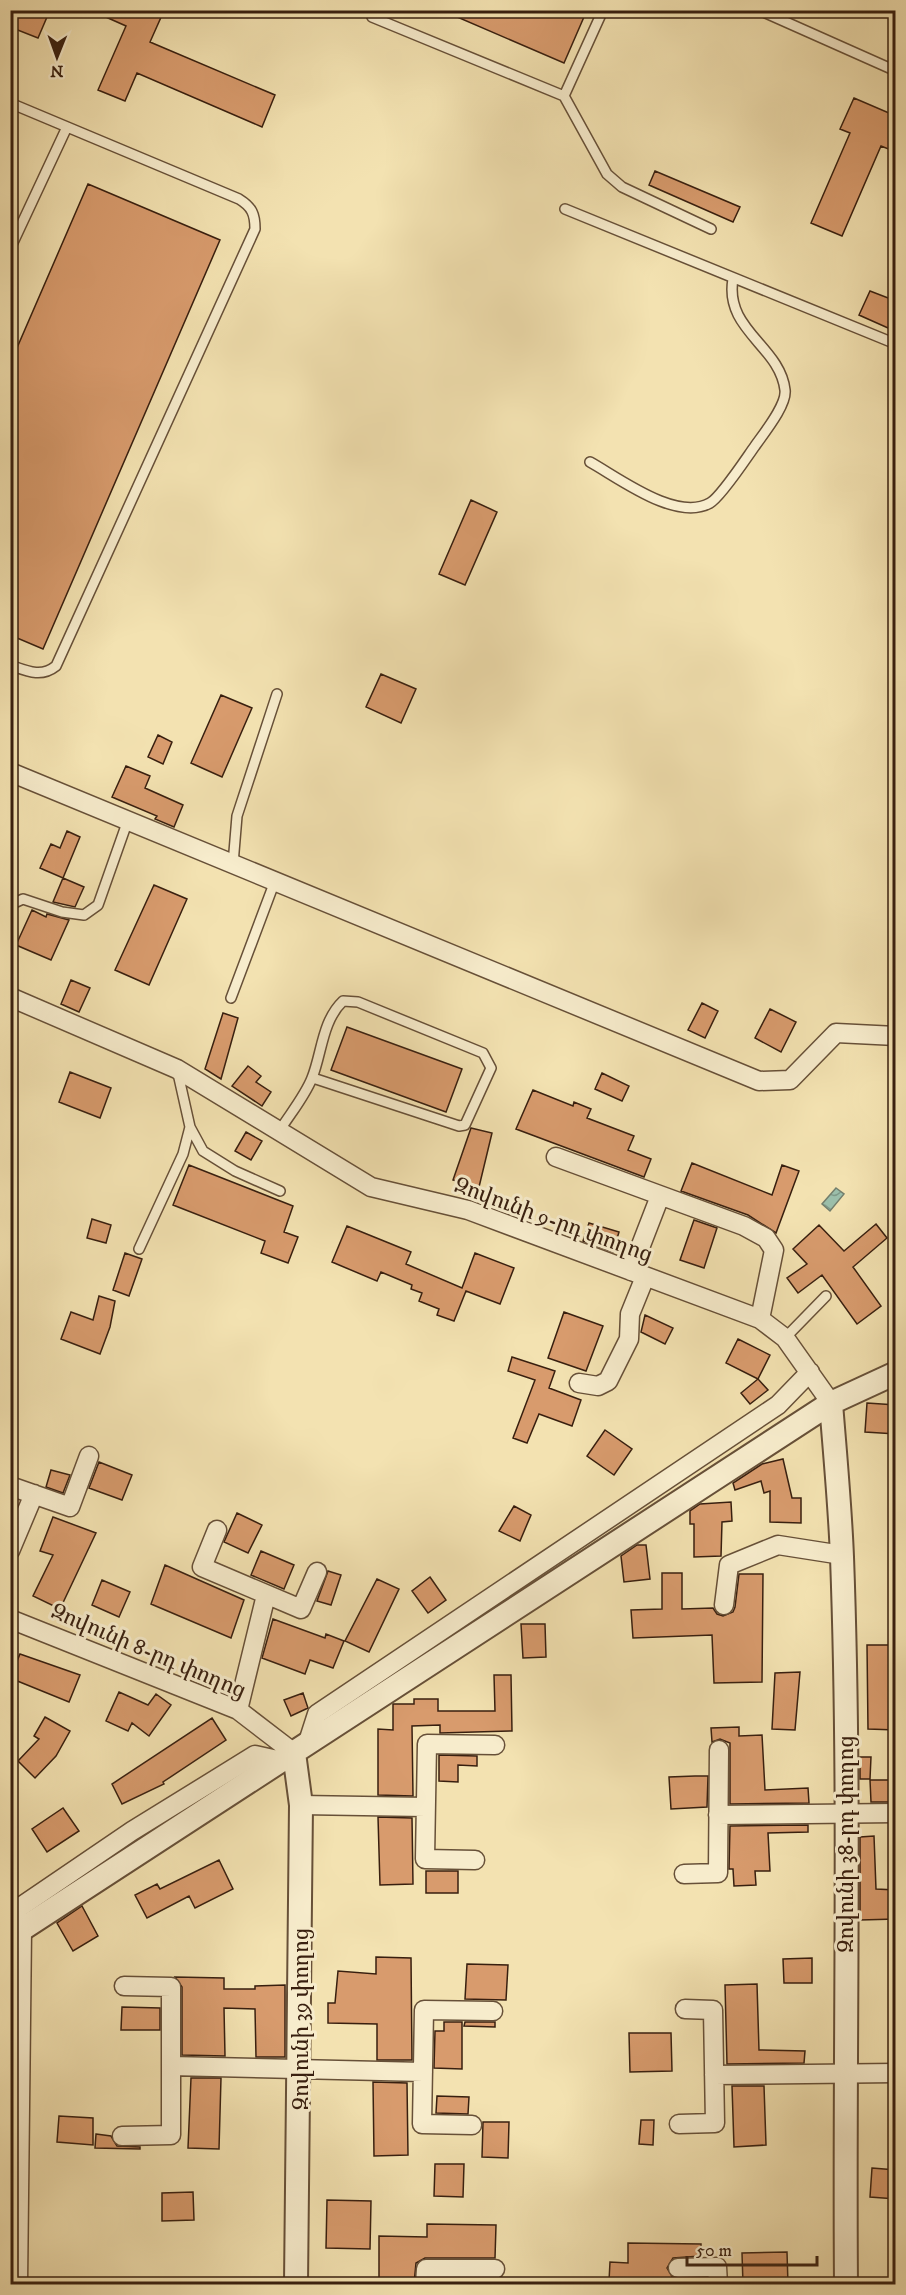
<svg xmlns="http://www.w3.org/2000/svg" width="906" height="2295" font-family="'IM FELL DW Pica','Noto Serif Armenian',serif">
	<defs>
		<pattern id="water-waves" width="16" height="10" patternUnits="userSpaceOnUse" patternTransform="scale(1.5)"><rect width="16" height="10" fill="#9bbeaa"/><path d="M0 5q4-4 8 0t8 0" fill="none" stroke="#7f9a89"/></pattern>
	</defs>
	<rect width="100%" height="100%" fill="#f3e2b1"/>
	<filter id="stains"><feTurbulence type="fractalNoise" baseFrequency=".00333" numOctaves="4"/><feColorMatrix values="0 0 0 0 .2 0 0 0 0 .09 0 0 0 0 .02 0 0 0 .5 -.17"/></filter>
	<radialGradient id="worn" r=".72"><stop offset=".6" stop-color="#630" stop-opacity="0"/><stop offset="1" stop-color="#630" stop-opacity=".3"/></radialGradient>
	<path fill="url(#water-waves)" stroke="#737e6c" stroke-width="1.5" d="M836 1188 844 1194 830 1211 822 1204Z"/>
	<path fill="#d89b6d" stroke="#381f0f" stroke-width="1.5" d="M10 10H50L38 38 10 27Z
		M90 10H152L162 15 150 42 275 95 262 127 137 73 125 101 98 90 126 26Z
		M441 10H587L564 63Z
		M854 98 896 116V152L881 146 842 236 811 223 850 133 840 129Z
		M655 171 740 207 733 222 649 185Z
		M88 184 220 240 43 649 10 635V364Z
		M870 291 896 301V311L888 328 859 315Z
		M471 500 497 512 465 585 439 574Z
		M381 674 416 689 401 723 366 707Z
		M221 695 252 708 222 777 191 763Z
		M158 735 172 742 163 764 148 757Z
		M126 766 150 776 145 788 183 805 174 827 155 819 157 816 112 797Z
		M67 831 80 837 63 878 40 868 51 844 60 848Z
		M63 878 84 887 75 907 53 902Z
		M154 885 187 899 149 985 115 970Z
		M32 910 46 917 47 914 69 920 51 960 16 945Z
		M71 980 90 988 79 1012 61 1004Z
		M702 1003 718 1011 705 1038 688 1030Z
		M770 1009 796 1022 781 1052 755 1038Z
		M223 1013 238 1018 221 1079 205 1069Z
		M347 1027 462 1069 446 1112 331 1070Z
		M248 1066 261 1076 256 1082 271 1092 262 1106 232 1086Z
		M70 1072 111 1088 100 1118 59 1102Z
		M602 1073 629 1086 622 1101 595 1089Z
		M533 1090 573 1106 574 1102 591 1109 587 1118 634 1136 628 1150 651 1159 644 1177 516 1129Z
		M471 1128 492 1133 479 1187 453 1180Z
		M246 1132 262 1141 251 1160 235 1151Z
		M692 1163 772 1195 782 1165 799 1171 776 1233 748 1215 681 1191Z
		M189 1165 293 1206 284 1232 298 1237 288 1263 261 1253 265 1241 173 1205Z
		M92 1219 111 1225 106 1243 87 1238Z
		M694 1220 717 1228 704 1268 680 1260Z
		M589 1223 619 1232 613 1252 583 1241Z
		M876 1224 887 1238 853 1267 881 1306 857 1324 822 1275 798 1293 787 1278 807 1264 793 1249 819 1225 844 1251Z
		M347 1226 411 1252 406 1264 462 1288 475 1253 514 1268 500 1304 466 1291 454 1321 437 1315 439 1309 419 1301 422 1293 411 1289 412 1285 381 1272 377 1281 332 1262Z
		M125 1253 142 1259 129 1296 113 1290Z
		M99 1296 115 1301 110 1327 100 1354 61 1339 71 1312 93 1320Z
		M564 1312 603 1326 586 1371 548 1358Z
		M645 1315 673 1328 665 1344 641 1332Z
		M738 1339 770 1355 758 1379 768 1390 750 1404 741 1393 758 1379 726 1363Z
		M512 1357 555 1371 549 1388 581 1400 572 1426 539 1414 527 1443 513 1438 535 1380 508 1371Z
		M867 1403 896 1405V1434L865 1432Z
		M605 1430 632 1449 614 1475 587 1456Z
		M783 1459 792 1498H801V1523L770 1522V1491L764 1493 761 1481 735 1490 733 1483 762 1464Z
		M99 1462 132 1475 122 1500 89 1488Z
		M51 1470 70 1475 63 1493 46 1487Z
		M731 1502 732 1521 722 1522 721 1556 694 1557V1524H690V1511L700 1504Z
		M514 1506 531 1515 520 1541 499 1531Z
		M237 1513 262 1525 248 1553 224 1542Z
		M53 1517 96 1533 60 1609 33 1596 53 1555 40 1551Z
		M637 1545H646L650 1579 624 1582 621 1556Z
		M261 1551 294 1565 284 1589 251 1575Z
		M165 1565 244 1600 231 1638 151 1604Z
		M328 1571 341 1575 331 1605 317 1601Z
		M662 1573H682V1609L713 1608 717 1614 723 1616 733 1612 735 1607 739 1574H763L762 1682 714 1683 712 1635 633 1638 631 1610 662 1609Z
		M430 1577 446 1600 428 1613 412 1591Z
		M377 1579 399 1589 369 1652 345 1641Z
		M102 1580 130 1592 119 1617 92 1605Z
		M273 1619 325 1638 326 1634 344 1641 333 1668 310 1660 305 1674 262 1658Z
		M521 1624H545L546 1657 523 1658Z
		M867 1645H896V1730L868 1729Z
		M20 1654 80 1675 69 1702 10 1678Z
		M800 1672 795 1730 772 1729 775 1673Z
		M494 1675H511L512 1731 440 1733V1725L412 1726 413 1796 378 1795V1729L393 1730V1704H414V1699H438V1711H495Z
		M119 1692 148 1705 156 1694 171 1705 149 1736 132 1723 128 1731 106 1721Z
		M303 1693 308 1708 291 1716 284 1700Z
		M45 1717 70 1731 56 1756 35 1778 18 1761 39 1739 34 1736Z
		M212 1718 226 1740 163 1782 164 1784 122 1804 112 1784Z
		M739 1727V1736L762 1735 765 1790 808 1788 809 1803 730 1804V1743L720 1739 712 1742 711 1728Z
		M439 1755 477 1756V1766L458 1765V1782L439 1781Z
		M860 1757H871L870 1779H860Z
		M695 1776H708L707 1807 671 1809 669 1777Z
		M870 1780H890L891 1802H871Z
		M63 1808 79 1831 47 1852 32 1829Z
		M412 1818 413 1884 380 1885 378 1817Z
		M808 1825V1832L768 1833 770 1871H755L756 1885 734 1886 733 1869H729L730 1826Z
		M874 1836 876 1889 896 1890V1919L860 1920V1837Z
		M219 1860 233 1889 195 1908 189 1896 147 1918 135 1895 157 1884 160 1889Z
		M426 1871H458V1893H426Z
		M82 1906 98 1936 73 1951 57 1923Z
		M376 1957 411 1958 412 2060H377V2024L328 2023V2003H335L338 1971 376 1974Z
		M812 1958V1983H784L783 1959Z
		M467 1964 508 1965 506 2000 465 1999Z
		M175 1977 224 1978V1989H255V1986L285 1985V2057H256L255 2009 224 2008 225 2056 182 2055V1987Z
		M757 1984 759 2050 805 2051 804 2063 727 2064 725 1985Z
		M122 2007 160 2008V2030H121Z
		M444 2022H462V2069L434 2068 435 2031H444Z
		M465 2022H495V2027L464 2026Z
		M629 2033H671L672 2071 630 2072Z
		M191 2078H221L219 2149 188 2148Z
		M373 2082 407 2083 408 2155 374 2156Z
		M732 2086H764L766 2145 734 2147Z
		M437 2096 469 2097 468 2114 436 2113Z
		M59 2116 93 2118V2145L57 2142Z
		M641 2120H654L653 2145 639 2144Z
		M483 2122H509L508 2158 482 2157Z
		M96 2134 111 2136 117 2146 140 2147V2149L95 2148Z
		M435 2164H464L463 2197 434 2196Z
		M872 2168 896 2170V2199L870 2197Z
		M193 2192 194 2220 162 2221V2193Z
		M327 2200 371 2201 370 2249 326 2248Z
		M427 2224 496 2225 495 2258H425L416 2263 414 2284H379V2236L427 2237Z
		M628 2243 701 2244V2256L673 2258 667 2268 673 2278 701 2279V2284H633V2282L609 2281 610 2262 628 2263Z
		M787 2252 788 2284H743L742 2253Z
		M437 2280H491V2284H436Z"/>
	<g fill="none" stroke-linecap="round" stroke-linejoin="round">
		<defs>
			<path id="service" d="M759 10 896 71
				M372 17 564 96 607 174 622 187 711 229
				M564 96 603 10
				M10 103 239 199C252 207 255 214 255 229L56 666C41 678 27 671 10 665
				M565 209 896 344
				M10 249 67 127
				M590 462C619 478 676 522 710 503 721 497 747 457 755 446 764 433 787 405 785 390 780 346 724 330 733 279
				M233 864 237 816 277 694
				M10 905 23 899 62 912 84 915 98 905 128 820
				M231 998 275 881
				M190 1127 203 1151 235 1171 280 1191
				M280 1130C290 1114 305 1096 312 1078 322 1053 322 1021 343 1001L358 1002 483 1053 491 1068 465 1125 459 1126 313 1078
				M139 1249 183 1154 190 1127 177 1069
				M785 1338 826 1296"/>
			<path id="minor" d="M10 772 759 1081 790 1080 836 1033 896 1036
				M10 997 177 1069 371 1187 468 1210 760 1319 785 1338 831 1403
				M556 1157 744 1226 766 1238 774 1250 760 1319
				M631 1271 660 1196
				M579 1383 598 1386 608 1381 629 1339 630 1314 645 1277
				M10 1486 70 1507 89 1456
				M217 1530 202 1567 301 1609 317 1572
				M10 1551 34 1494
				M724 1605 729 1565 778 1545 842 1555
				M10 1619 238 1710 294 1753
				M238 1710 266 1595
				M307 1745 317 1714 778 1405 810 1372
				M301 1805 425 1807
				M718 1815 896 1813
				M475 1860 425 1859 427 1744 495 1745
				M684 1874 718 1873 719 1750
				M15 1911 22 1930 18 2284
				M10 1914 132 1831 255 1755 282 1761
				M171 2066 423 2072
				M714 2075 896 2073
				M679 2124 715 2123 713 2010 685 2009
				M472 2125 422 2124 424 2010 493 2011
				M122 2136 171 2135V1987L124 1986
				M678 2268 717 2267 718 2284
				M425 2284 426 2269H495"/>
			<path id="tertiary" d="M831 1403C835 1454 840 1506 842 1557 851 1800 844 2042 846 2284
				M294 1753 301 1805 296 2284
				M10 1937 831 1403 896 1373"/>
		</defs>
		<use href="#service" stroke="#675038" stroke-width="12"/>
		<use href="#minor" stroke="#675038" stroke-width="21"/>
		<use href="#tertiary" stroke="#675038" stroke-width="26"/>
		<use href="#service" stroke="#f7eccc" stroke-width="9"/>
		<use href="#minor" stroke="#f7eccc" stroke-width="18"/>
		<use href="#tertiary" stroke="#f7eccc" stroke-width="22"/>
	</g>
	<g text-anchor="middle" stroke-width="6" stroke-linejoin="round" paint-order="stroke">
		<g font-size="22" fill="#381f0f" stroke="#f7eccc">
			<text transform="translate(554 1219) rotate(20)" y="8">Զովունի 9-րդ փողոց</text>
			<text transform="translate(149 1650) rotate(23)" y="8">Զովունի 8-րդ փողոց</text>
			<text transform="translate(845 1844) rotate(-90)" y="8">Զովունի 38-րդ փողոց</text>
			<text transform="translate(300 2019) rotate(-90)" y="8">Զովունի 39 փողոց</text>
		</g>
	</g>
	<rect width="906" height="2295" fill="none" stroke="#f3e2b1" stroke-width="36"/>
	<rect x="12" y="12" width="882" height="2271" fill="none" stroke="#381f0f" stroke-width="3"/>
	<rect x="18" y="18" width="870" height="2259" fill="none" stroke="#381f0f" stroke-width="1.5"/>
	<g transform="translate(57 57) rotate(181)" stroke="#f7eccc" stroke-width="4.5" paint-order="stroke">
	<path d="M0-4.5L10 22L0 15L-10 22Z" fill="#381f0f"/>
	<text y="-9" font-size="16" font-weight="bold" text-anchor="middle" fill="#381f0f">N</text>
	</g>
	<path d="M687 2256v9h130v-9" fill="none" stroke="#381f0f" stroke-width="3"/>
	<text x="696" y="2256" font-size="18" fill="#381f0f" stroke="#f7eccc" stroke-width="4.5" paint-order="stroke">50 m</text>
	<rect width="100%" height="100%" filter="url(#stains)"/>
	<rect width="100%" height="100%" fill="url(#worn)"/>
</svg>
